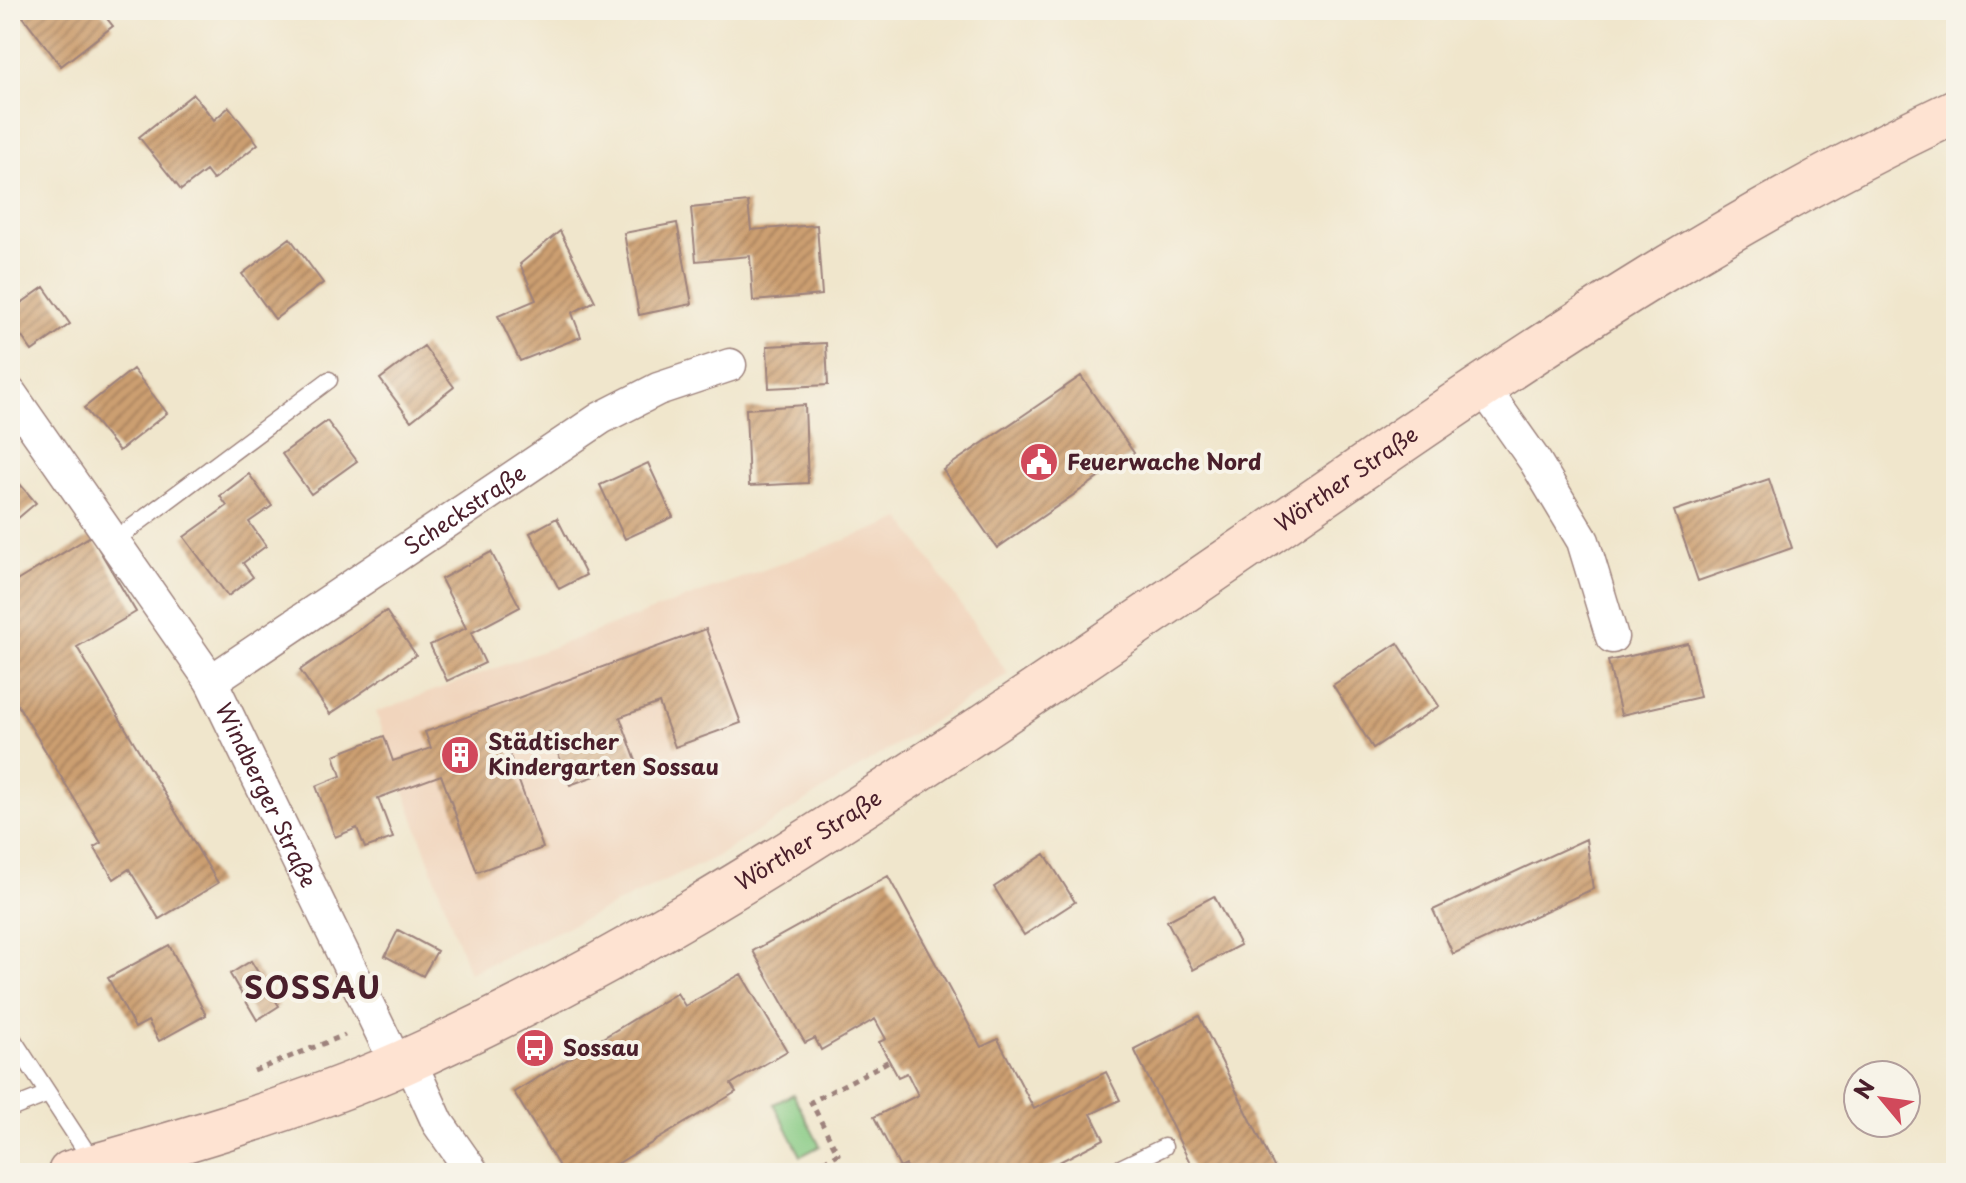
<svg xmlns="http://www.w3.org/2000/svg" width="1966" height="1183" font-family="'Playpen Sans',sans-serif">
	<defs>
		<pattern id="building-hatch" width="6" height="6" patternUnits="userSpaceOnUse" patternTransform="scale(2)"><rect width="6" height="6" fill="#cc9f71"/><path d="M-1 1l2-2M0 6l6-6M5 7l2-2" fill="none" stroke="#a8815d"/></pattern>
	</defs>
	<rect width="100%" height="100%" fill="#f7f3e8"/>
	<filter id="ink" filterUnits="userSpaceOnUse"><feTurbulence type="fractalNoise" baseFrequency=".0125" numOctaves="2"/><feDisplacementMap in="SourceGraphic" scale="16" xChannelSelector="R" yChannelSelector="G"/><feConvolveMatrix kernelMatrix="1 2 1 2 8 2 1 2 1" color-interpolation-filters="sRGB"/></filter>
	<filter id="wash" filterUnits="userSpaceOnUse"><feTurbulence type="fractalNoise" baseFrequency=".006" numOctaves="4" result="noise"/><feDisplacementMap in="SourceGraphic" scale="32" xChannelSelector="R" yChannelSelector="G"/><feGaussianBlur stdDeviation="1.8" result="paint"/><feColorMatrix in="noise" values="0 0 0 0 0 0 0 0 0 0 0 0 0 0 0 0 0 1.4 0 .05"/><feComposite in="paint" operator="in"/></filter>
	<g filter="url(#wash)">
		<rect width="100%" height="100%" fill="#f0e6cc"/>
		<path fill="#f1d5bd" d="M902 519 1008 674 718 856 469 973 376 712Z"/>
		<path fill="#86ca83" stroke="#687457" stroke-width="2" d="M793 1094 820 1146 801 1156 774 1104Z"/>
		<g id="blocks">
			<path fill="url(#building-hatch)" d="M18 10H100L113 26 61 66Z
				M193 94 214 120 229 107 258 144 213 180 206 171 181 190 139 137Z
				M748 202 751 230 817 225 822 295 753 301 750 256 696 261 691 208Z
				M677 223 692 304 639 315 624 233Z
				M560 231 595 301 572 313 581 337 520 361 498 316 536 300 520 264Z
				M290 238 323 283 275 319 242 274Z
				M44 287 70 324 32 351 10 320V311Z
				M826 343 828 385 769 388 767 346Z
				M424 346 454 387 411 421 380 379Z
				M133 369 167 413 119 451 84 408Z
				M1081 376 1134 453 997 548 943 470Z
				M805 405 808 483 749 486 746 409Z
				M327 421 357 461 311 494 282 454Z
				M648 463 673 517 625 539 600 485Z
				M249 474 272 506 249 522 266 546 243 563 253 577 228 596 184 537 227 506 220 496Z
				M13 476 36 503 10 525V479Z
				M1769 479 1792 548 1698 581 1674 511Z
				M557 518 586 575 559 589 530 533Z
				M91 536 136 612 77 647 218 883 159 919 129 869 114 879 94 847 101 843 10 692V585Z
				M491 552 520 607 471 633 485 663 447 681 430 645 466 628 441 579Z
				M386 611 416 655 330 714 300 670Z
				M706 629 741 723 675 747 659 703 620 717 636 761 570 785 550 732 507 748 543 848 477 872 441 775 378 798 393 838 365 848 357 828 335 837 316 786 341 776 334 755 384 736 393 761 431 748 425 732Z
				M1398 643 1439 706 1373 748 1333 685Z
				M1688 643 1700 697 1621 715 1608 661Z
				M1586 839 1593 889 1453 954 1433 910Z
				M1045 854 1075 902 1024 935 994 887Z
				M888 876 981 1047 998 1039 1034 1109 1106 1072 1120 1100 1091 1114 1104 1139 1038 1173H910L906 1165 900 1168 874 1117 918 1095 907 1073 898 1077 879 1042 886 1039 875 1019 821 1050 815 1038 805 1043 753 951Z
				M1214 896 1240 945 1193 970 1167 921Z
				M398 930 437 951 423 976 385 956Z
				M169 945 206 1015 159 1041 148 1021 135 1028 108 978Z
				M251 961 279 1006 257 1020 230 974Z
				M741 974 787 1051 731 1084 736 1092 602 1173H563L514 1092 677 993 685 1006Z
				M1199 1016 1277 1173H1195L1134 1049Z"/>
		</g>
	</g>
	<g filter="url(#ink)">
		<use href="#blocks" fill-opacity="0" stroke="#9d827c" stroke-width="2"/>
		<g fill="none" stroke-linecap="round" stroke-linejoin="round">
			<defs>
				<path id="lane" d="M115 540 329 380
					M10 1035 95 1165
					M10 1109 48 1094
					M1110 1173 1164 1147"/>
				<g id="street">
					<path d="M1482 386 1535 461 1583 541 1612 637"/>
					<path id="s1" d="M10 393 211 681 397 1065"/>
					<path id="s2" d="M211 681 601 418 658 389 730 365"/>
					<path d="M409 1059 438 1123 473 1173"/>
				</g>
				<g id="secondary">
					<path id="s3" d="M70 1173C178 1143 300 1108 402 1063 602 974 788 857 969 736 1100 649 1229 560 1358 471 1549 339 1745 210 1956 111"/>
				</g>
			</defs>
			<use href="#lane" stroke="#9d827c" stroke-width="19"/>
			<use href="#street" stroke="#9d827c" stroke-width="35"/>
			<use href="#secondary" stroke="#9d827c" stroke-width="47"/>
			<path stroke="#9d827c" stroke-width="5" stroke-dasharray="6 6" stroke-linecap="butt" d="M254 1071 345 1035
				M802 1173 838 1154 811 1102 889 1061"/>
			<use href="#lane" stroke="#fff" stroke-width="16"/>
			<use href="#street" stroke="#fff" stroke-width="32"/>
			<use href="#secondary" stroke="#fee3d2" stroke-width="44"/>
		</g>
	</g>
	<defs>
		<symbol id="civic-disc" viewBox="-11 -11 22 22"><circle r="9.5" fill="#d1495b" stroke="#f7f3e8"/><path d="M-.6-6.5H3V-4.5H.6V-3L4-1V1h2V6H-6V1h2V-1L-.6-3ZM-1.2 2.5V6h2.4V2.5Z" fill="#fff"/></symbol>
		<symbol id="building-disc" viewBox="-11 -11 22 22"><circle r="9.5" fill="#d1495b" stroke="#f7f3e8"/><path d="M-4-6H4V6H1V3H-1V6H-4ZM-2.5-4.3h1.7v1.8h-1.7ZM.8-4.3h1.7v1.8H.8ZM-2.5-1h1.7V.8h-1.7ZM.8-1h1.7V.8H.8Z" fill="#fff"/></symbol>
		<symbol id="bus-disc" viewBox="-11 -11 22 22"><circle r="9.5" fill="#d1495b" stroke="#f7f3e8"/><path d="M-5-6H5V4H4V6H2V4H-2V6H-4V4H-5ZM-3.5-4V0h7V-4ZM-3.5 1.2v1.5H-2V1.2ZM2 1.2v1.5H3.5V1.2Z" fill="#fff"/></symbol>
	</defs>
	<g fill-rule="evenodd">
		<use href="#civic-disc" x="1017" y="440" width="44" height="44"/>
		<use href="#building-disc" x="438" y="733" width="44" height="44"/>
		<use href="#bus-disc" x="513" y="1026" width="44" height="44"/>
	</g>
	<g text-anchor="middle" stroke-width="8" stroke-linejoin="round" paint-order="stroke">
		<g font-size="22" font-weight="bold" fill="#4a1f2b" stroke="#f7f3e8" text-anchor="start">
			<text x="1067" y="470">Feuerwache Nord</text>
			<text x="488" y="750">Städtischer<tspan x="488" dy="25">Kindergarten Sossau</tspan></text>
			<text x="563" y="1056">Sossau</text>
		</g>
		<g font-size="22" fill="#4a1f2b" stroke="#f7f3e8">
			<text dy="8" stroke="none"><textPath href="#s3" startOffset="1462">Wörther Straße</textPath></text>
			<text dy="8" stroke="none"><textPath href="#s2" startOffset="306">Scheckstraße</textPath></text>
			<text dy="8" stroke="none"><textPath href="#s1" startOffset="478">Windberger Straße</textPath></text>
			<text dy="8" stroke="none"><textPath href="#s3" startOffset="814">Wörther Straße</textPath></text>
		</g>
		<g font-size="30" font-weight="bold" letter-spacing="2" fill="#4a1f2b" stroke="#f7f3e8">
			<text x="313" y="999">SOSSAU</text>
		</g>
	</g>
	<rect width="1966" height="1183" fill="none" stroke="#f7f3e8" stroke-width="40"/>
	<g transform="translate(1882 1099) rotate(299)"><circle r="38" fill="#f7f3e8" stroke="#b29e9c" stroke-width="2"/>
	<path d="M0-6L14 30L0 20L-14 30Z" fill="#d1495b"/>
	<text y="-12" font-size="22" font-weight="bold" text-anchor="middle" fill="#4a1f2b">N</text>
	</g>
</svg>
